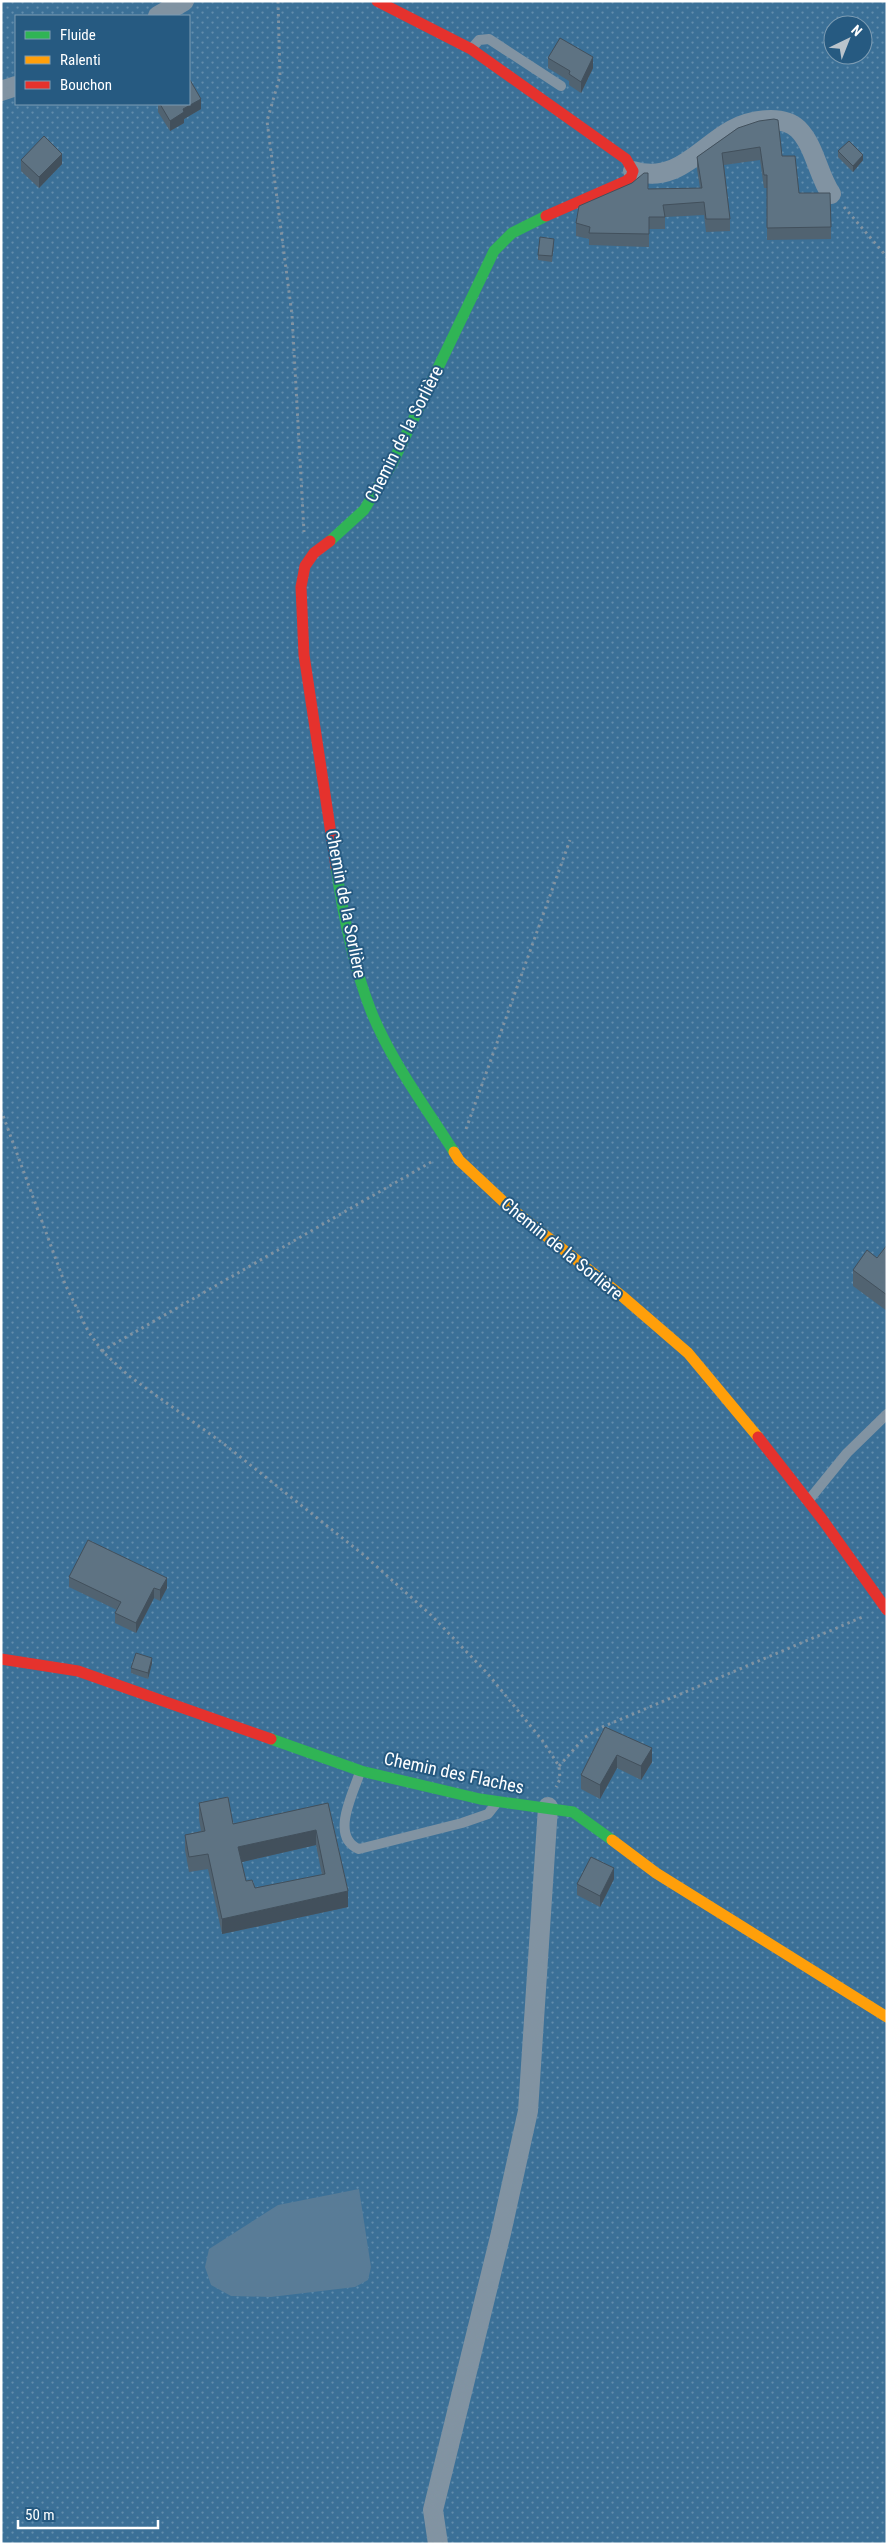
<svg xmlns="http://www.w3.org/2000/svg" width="888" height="2545" font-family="'Roboto Condensed',sans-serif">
	<defs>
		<pattern id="grass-dots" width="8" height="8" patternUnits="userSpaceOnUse" patternTransform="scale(1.25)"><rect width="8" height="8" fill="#3b7097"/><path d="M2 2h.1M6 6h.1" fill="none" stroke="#628dac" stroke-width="1.8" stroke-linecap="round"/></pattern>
	</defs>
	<rect width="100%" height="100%" fill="#3b576c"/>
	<path fill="url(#grass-dots)" fill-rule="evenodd" d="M1 1H887V2544H1ZM16 16H189V104H16ZM833 25H863V55H833Z"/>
	<path fill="#597c97" d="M359 2189 371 2267 368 2280 355 2287 271 2297 231 2296 211 2285 205 2267 209 2249 278 2205Z"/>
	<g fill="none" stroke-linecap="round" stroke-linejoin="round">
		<path stroke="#8193a2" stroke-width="3" stroke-dasharray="2.5 4" stroke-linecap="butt" d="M278 1 280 76 267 121 292 315 304 532
			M844 207 887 257
			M1 1110 65 1284 88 1331 102 1351 129 1376 224 1444 365 1556 431 1615 488 1674 542 1740 559 1766 560 1779 556 1787
			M466 1129 570 840
			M102 1351 433 1161
			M559 1766 585 1737 600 1728 865 1616"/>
		<path stroke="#8193a2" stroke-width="10" d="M472 48 479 40 489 39 561 86
			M808 1501 847 1453 887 1414
			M360 1772C354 1792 329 1837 359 1849L462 1823 488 1814 495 1805"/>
		<path stroke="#8193a2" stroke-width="20" d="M158 16 184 1
			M1 91 16 86
			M633 171C677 184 699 148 732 130 750 120 782 114 798 129 815 146 818 175 831 194
			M438 2544 433 2510 501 2233 528 2111 548 1807"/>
		<path stroke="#30b455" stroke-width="11" d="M330 541 364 510 392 464 494 251 512 233 546 216
			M336 867C343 915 353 965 371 1011 391 1061 425 1106 454 1152
			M271 1739 361 1771 480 1799 573 1812 612 1840"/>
		<path stroke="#ff9f0a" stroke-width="11" d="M454 1152 459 1160 507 1205 622 1296 688 1353 758 1437
			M612 1840 656 1873 887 2017"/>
		<path stroke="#e5322d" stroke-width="11" d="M377 1 471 49 626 159 633 171 631 177 626 181 546 216
			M330 541 314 553 305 566 301 587 304 655 336 867
			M758 1437 822 1519 887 1610
			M1 1659 78 1671 271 1739"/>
	</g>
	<path fill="#516371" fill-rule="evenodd" d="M548 58 593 68 581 93 569 85V81L548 68Z
		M158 104H189L201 109 184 119V123L170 131 158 112Z
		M738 128 782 156 799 193 831 227V239L767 240V188H764L760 160 724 165 730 219V231L706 232 704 215 665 217V229H649V247L589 245V239L576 236V223L648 189 700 188 697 169V157Z
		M838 151 863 160 853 172 838 157Z
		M21 160 62 164 39 188 21 171Z
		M554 244 552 262 538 260V255Z
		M887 1245V1311L853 1286V1270L877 1258Z
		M69 1577 167 1588 160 1601 154 1598 136 1633 115 1623V1613L117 1610 69 1587Z
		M152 1663 148 1679 131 1673V1668Z
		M605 1727 652 1762 641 1780 617 1768 600 1799 581 1789V1775Z
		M199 1803 233 1824 328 1803 348 1907 222 1934 208 1869 189 1872 185 1850V1835L201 1831 199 1819ZM316 1845 322 1875 255 1888 246 1881 242 1862Z
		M614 1879 600 1907 577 1895V1884Z"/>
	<path fill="#42505c" d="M593 57V68L581 93V82Z
		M201 99V109L184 119V123L170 131V121L183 109Z
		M62 154V164L39 188V177Z
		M863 155V160L853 172V166Z
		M167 1578V1588L160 1601V1590Z
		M154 1588V1598L136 1633V1623Z
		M152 1658V1663L148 1679V1673Z
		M652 1748V1762L641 1780V1766Z
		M617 1755V1768L600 1799V1785Z
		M316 1830V1845L238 1863V1847Z
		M614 1868V1879L600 1907V1896Z
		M348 1891V1907L222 1934V1919Z"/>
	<path fill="#5e7383" stroke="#42505c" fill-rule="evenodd" d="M560 38 593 57 581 82 569 74 570 71 548 58Z
		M190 80 201 99 183 109 184 112 170 121 160 104H189V81Z
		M774 119 778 120 782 156H795L799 193H830L831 227 767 228V175H764L760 147 722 153 730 219H706L704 202 663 205 665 217H649V234L589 233 590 227 576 223 579 206 632 183 644 173H648V189L702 188 697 157 738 128 759 121Z
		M44 136 62 154 39 177 21 160Z
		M849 141 863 155 853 166 838 151Z
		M540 237 554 239 552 256 538 255Z
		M887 1245V1295L853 1270 867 1250 877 1258Z
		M88 1540 167 1578 160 1590 154 1588 136 1623 115 1613 121 1602 69 1577Z
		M136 1653 152 1658 148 1673 131 1668Z
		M605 1727 652 1748 641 1766 617 1755 600 1785 581 1775Z
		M228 1797 233 1824 328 1803 348 1891 222 1919 208 1854 189 1857 185 1835 205 1831 199 1803ZM316 1830 325 1874 255 1888 252 1880 246 1881 238 1847Z
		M591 1857 614 1868 600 1896 577 1884Z"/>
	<g text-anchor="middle" stroke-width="4" stroke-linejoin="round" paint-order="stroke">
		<g font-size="18" fill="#fff" stroke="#265a81">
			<text transform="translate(404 434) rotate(-63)" y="6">Chemin de la Sorlière</text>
			<text transform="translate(346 904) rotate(79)" y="6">Chemin de la Sorlière</text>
			<text transform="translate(562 1249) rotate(39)" y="6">Chemin de la Sorlière</text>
			<text transform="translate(454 1773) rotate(12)" y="6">Chemin des Flaches</text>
		</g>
	</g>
	<rect width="888" height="2545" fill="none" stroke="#ffffff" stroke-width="5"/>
	<rect x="15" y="15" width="175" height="90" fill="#265a81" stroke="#7d9cb3"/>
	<rect x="25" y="31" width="25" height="8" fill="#30b455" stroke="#7d9cb3"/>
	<text x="60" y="40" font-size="15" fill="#ffffff">Fluide</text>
	<rect x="25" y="56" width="25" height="8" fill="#ff9f0a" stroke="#7d9cb3"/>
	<text x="60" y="65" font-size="15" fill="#ffffff">Ralenti</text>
	<rect x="25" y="81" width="25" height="8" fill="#e5322d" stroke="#7d9cb3"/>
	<text x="60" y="90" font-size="15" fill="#ffffff">Bouchon</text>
	<g transform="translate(848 40) rotate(43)"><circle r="24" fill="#265a81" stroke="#7d9cb3"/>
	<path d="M0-4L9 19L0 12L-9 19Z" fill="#bac4cc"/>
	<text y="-8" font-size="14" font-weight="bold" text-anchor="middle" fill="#ffffff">N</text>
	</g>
	<path d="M18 2520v8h140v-8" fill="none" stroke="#ffffff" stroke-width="2.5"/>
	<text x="25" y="2520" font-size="15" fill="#ffffff" stroke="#265a81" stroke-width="4" paint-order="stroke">50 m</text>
</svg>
